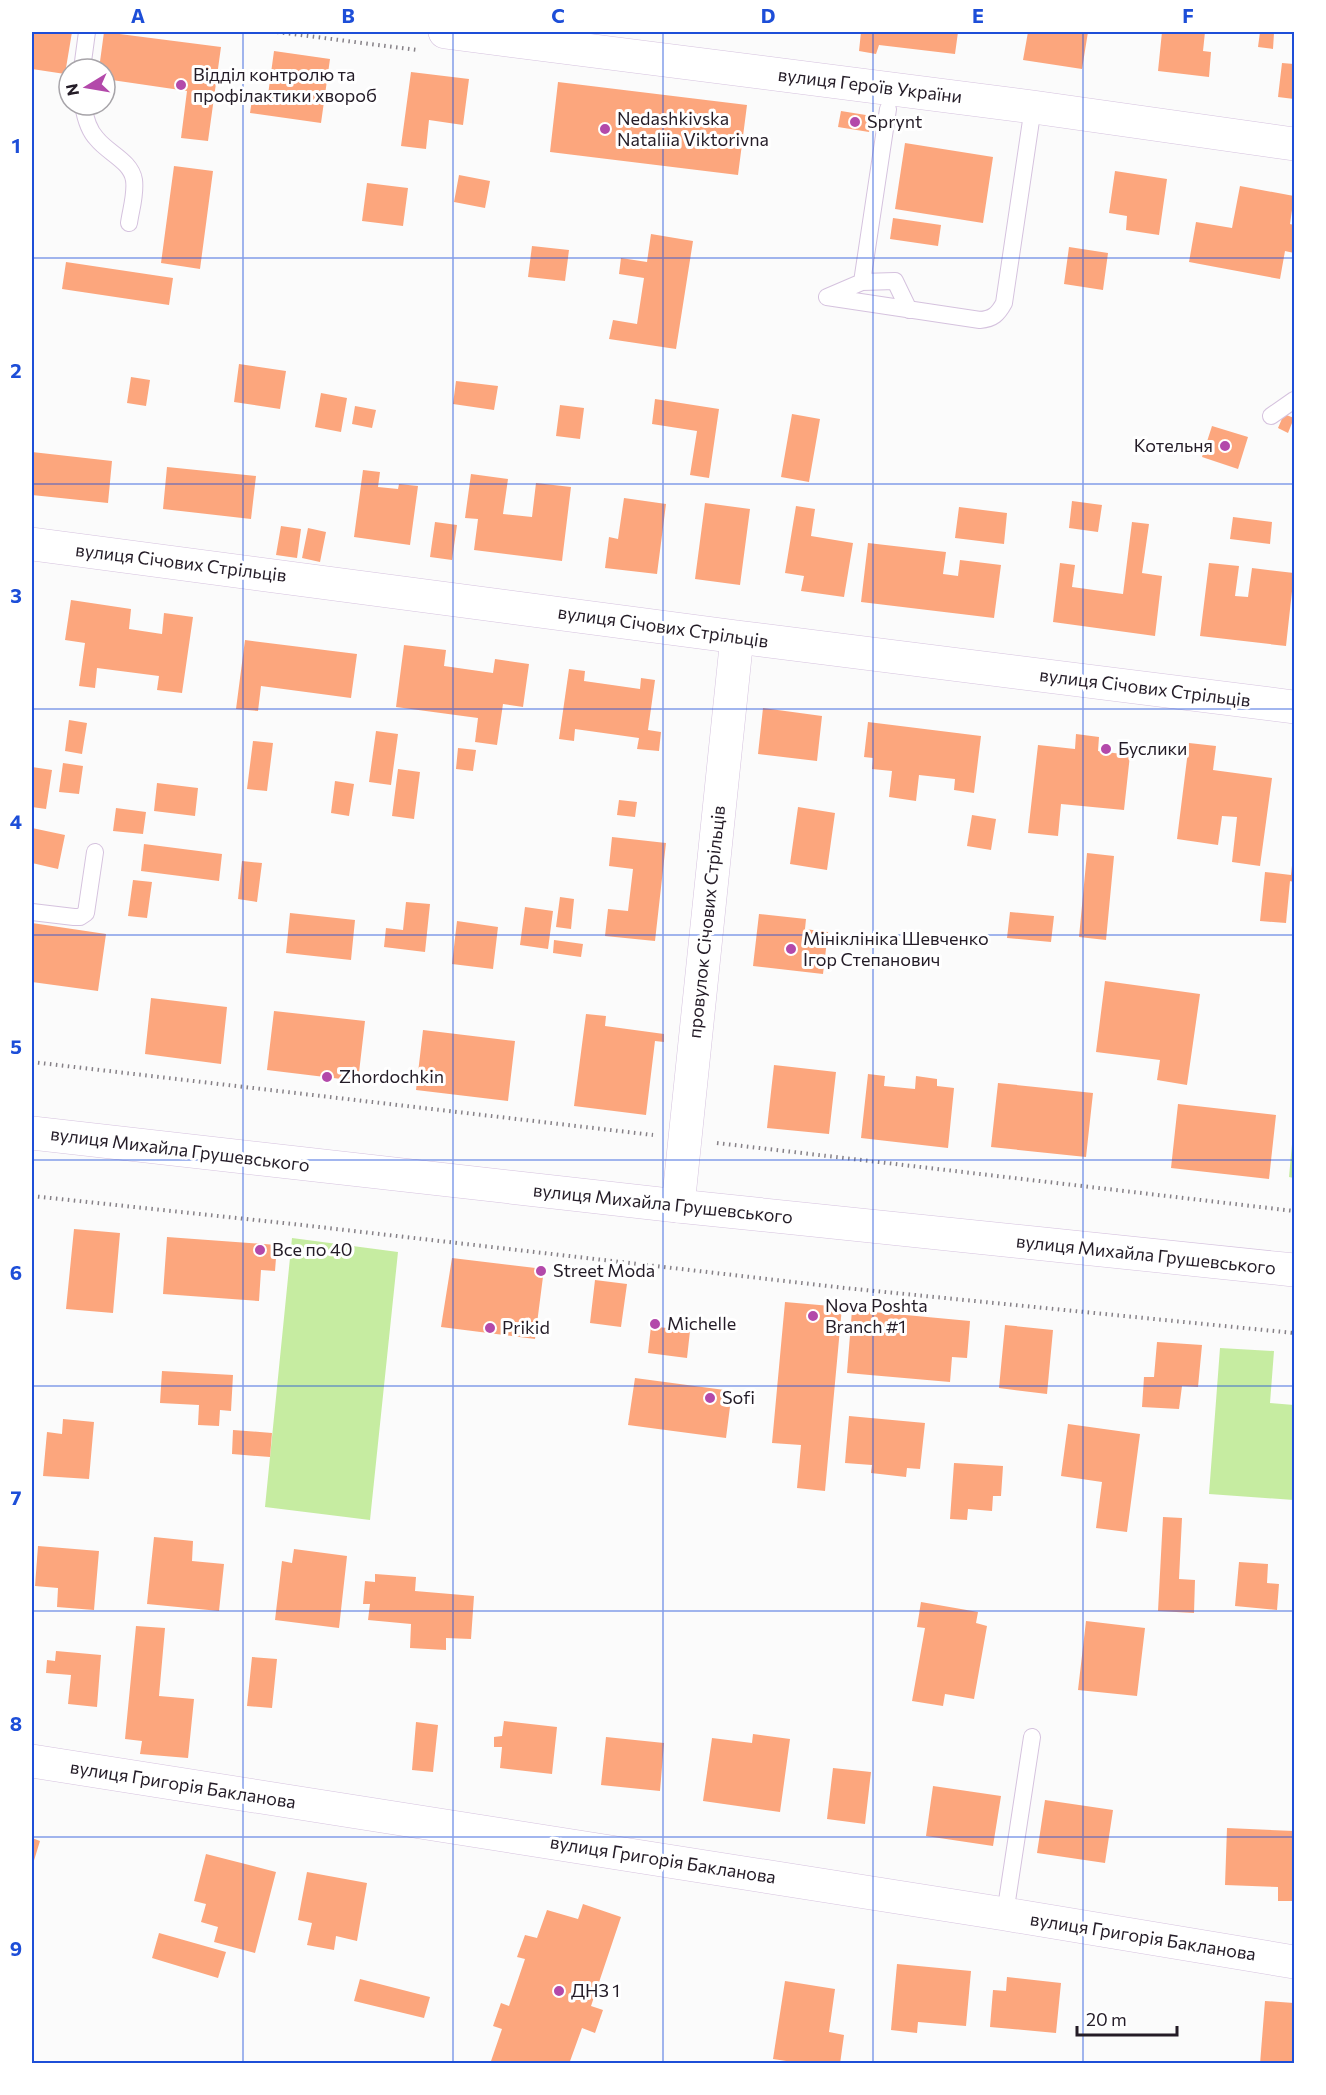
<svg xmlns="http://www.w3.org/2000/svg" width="1326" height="2095" font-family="Commissioner,sans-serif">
	<rect width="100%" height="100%" fill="#fbfbfb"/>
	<path fill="#c6eca1" d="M1294 1122V1178L1289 1177Z
		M292 1238 398 1252 370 1520 265 1507Z
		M1220 1348 1274 1351 1270 1403 1294 1405V1500L1209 1494Z"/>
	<path fill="#fca67d" d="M32 32H72L65 74 32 69Z
		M104 32 221 47 208 141 181 138 187 91 105 79V69H99Z
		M861 32H958L955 54 879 45 876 54 859 51Z
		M1028 32H1088L1082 69 1023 60Z
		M1162 32H1205L1203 51 1211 52 1209 77 1158 71Z
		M1260 32 1274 33 1273 49 1258 47Z
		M274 51 330 59 321 123 250 113 253 93 268 95Z
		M1282 63 1294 64V99L1278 97Z
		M411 72 469 79 463 125 429 120 426 149 401 146Z
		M558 82 747 105 738 175 550 152Z
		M841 111 872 116 869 132 838 127Z
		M905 143 993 157 983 223 895 209Z
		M174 166 213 171 200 269 161 263Z
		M1115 171 1167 179 1159 235 1126 230 1127 216 1109 213Z
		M459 175 490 181 485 208 454 202Z
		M367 183 408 188 403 226 362 221Z
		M1240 186 1294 196 1290 224 1294 225V253L1285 251 1280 279 1189 262 1196 222 1232 228Z
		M893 218 941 225 938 246 890 239Z
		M651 234 693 241 676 349 609 339 613 320 637 324 644 278 619 274 621 258 647 262Z
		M532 246 569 250 565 281 528 277Z
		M1069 247 1108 253 1103 290 1064 284Z
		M66 262 173 278 169 305 62 289Z
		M239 364 286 371 280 409 234 402Z
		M131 377 150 380 146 406 127 403Z
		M456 381 498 386 494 410 453 404Z
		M321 393 347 398 341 432 315 427Z
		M655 399 719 409 709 478 690 475 697 431 652 424Z
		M560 405 584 408 580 439 556 436Z
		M355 406 376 410 372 428 352 424Z
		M792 414 820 419 809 482 781 477Z
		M1284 414 1294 418 1288 433 1278 428Z
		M1212 426 1248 437 1238 469 1202 457Z
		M32 452 112 461 108 503 32 495Z
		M167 467 256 476 251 519 163 509Z
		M363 470 380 472 378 487 398 489 399 484 418 486 410 545 354 537Z
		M471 474 508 479 503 514 532 517 536 483 571 487 562 561 474 550 478 519 465 518Z
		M624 498 666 504 657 574 605 568 609 537 618 539Z
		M1072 501 1102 505 1098 532 1069 528Z
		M705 503 750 509 740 585 695 579Z
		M796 506 815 509 811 536 853 543 844 597 801 591 804 576 785 573Z
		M959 507 1007 513 1004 544 955 538Z
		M1233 517 1272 522 1270 544 1230 539Z
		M435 522 457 525 452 560 430 557Z
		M1132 522 1149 524 1142 573 1162 576 1155 636 1053 622 1060 563 1075 565 1072 587 1123 594Z
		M281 526 301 529 297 558 276 555Z
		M308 528 326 532 320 562 302 558Z
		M868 543 946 552 943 574 958 576 960 560 1001 565 994 618 861 602Z
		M1209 563 1239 566 1235 596 1248 597 1252 568 1294 573 1286 646 1200 636Z
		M71 600 131 609 129 629 162 634 164 613 193 617 182 693 157 690 159 676 97 668 95 688 79 686 85 643 65 640Z
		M245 640 357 654 351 698 261 686 258 711 236 709Z
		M404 645 446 650 444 666 493 673 495 659 529 664 523 707 503 704 497 745 475 742 478 718 396 707Z
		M569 669 585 671 584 681 640 689 641 678 655 680 648 730 661 732 659 751 637 749 639 738 575 729 574 741 559 739Z
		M763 708 822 716 817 761 758 754Z
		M69 720 87 723 82 754 65 751Z
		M868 722 981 736 974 793 954 790 955 779 919 775 916 801 889 797 892 771 872 769 873 758 864 757Z
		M376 731 398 734 391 785 369 782Z
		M1076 734 1099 737 1098 751 1130 755 1124 810 1061 804 1058 836 1028 833 1038 745 1075 749Z
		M253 741 273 743 267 791 247 789Z
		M1189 743 1216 746 1213 770 1272 778 1260 866 1232 862 1237 817 1222 816 1218 845 1177 839Z
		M458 748 476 750 473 771 456 769Z
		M63 763 83 766 79 794 59 792Z
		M32 767 52 770 46 809 32 807Z
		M398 769 420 772 414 819 392 816Z
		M335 781 354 784 349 816 331 813Z
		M157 783 198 788 195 816 154 811Z
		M619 800 637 802 635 817 617 815Z
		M798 807 835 813 827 870 790 864Z
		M116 808 146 812 143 834 113 831Z
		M972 815 996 819 991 850 967 846Z
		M32 828 65 835 58 869 32 863Z
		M612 837 666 843 655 941 605 936 608 909 628 911 633 869 609 866Z
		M144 844 222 854 219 881 141 871Z
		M1087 853 1114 856 1106 940 1079 937Z
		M1293 856H1294V882L1290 881 1286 923 1260 921 1265 872 1291 875Z
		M242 861 262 863 257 902 238 899Z
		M133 880 152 882 147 918 128 916Z
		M560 897 574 899 571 929 556 927Z
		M406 902 430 904 425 952 384 947 386 928 403 930Z
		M525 907 553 911 548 949 520 945Z
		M1010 912 1054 916 1051 942 1007 938Z
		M290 913 355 920 351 960 286 953Z
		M759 914 806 919 805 929 828 932 823 974 753 966Z
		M457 921 498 927 493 969 452 964Z
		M32 923 106 934 98 991 32 982Z
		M554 940 583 944 581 957 553 953Z
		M1105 981 1200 994 1187 1085 1157 1080 1160 1060 1096 1052Z
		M151 998 227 1007 221 1064 145 1054Z
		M274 1011 365 1021 358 1081 267 1070Z
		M586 1014 606 1016 605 1026 664 1034V1042L655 1041 646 1115 574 1106Z
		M423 1030 515 1041 508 1101 416 1090Z
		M774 1065 836 1072 829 1134 767 1128Z
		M868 1074 885 1076 884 1086 915 1089 916 1076 937 1079V1086L954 1088 948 1148 861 1138Z
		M998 1083 1093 1093 1086 1157 991 1147Z
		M1178 1104 1276 1115 1269 1179 1171 1168Z
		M74 1229 120 1233 113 1313 66 1309Z
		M167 1237 277 1245 275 1271 261 1270 259 1301 163 1294Z
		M452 1258 544 1269 535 1339 441 1327Z
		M595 1280 627 1284 621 1327 590 1323Z
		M785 1302 842 1307 825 1491 797 1488 801 1445 772 1443Z
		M852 1310 970 1321 967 1358 952 1357 950 1382 847 1373Z
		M1005 1325 1053 1330 1047 1394 999 1388Z
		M651 1326 690 1331 687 1358 648 1353Z
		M1157 1342 1202 1345 1198 1387 1182 1386 1179 1409 1142 1407 1144 1377H1154Z
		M162 1371 233 1375 231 1411 220 1410 219 1426 198 1425 199 1405 160 1403Z
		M635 1378 732 1391 726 1438 628 1425Z
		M849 1416 925 1423 920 1469 907 1468 906 1477 871 1473 872 1465 845 1463Z
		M63 1419 94 1422 89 1479 43 1476 47 1432 62 1434Z
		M1068 1424 1140 1434 1127 1532 1096 1528 1102 1482 1061 1476Z
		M233 1430 272 1433 270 1457 232 1454Z
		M954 1463 1003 1466 1001 1496H993L992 1511 968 1509 967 1520 950 1519Z
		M1163 1517 1182 1518 1179 1579 1195 1580 1194 1613 1158 1611Z
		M154 1537 193 1541 192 1561 224 1564 219 1611 147 1604Z
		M38 1546 99 1551 94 1610 57 1607 58 1588 35 1586Z
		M294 1549 347 1556 339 1628 275 1620 282 1561 292 1563Z
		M1239 1562 1268 1564 1267 1583 1279 1584 1277 1610 1235 1606Z
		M375 1574 416 1577 415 1591 474 1596 471 1639 446 1638V1650L410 1648 411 1624 368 1620 370 1604H363L365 1581 375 1582Z
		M921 1602 978 1612 976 1623 987 1626 974 1699 945 1694 943 1706 912 1701 925 1628 917 1627Z
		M1086 1621 1145 1628 1137 1696 1078 1690Z
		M136 1626 165 1628 159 1696 194 1699 188 1758 140 1754 142 1741 125 1739Z
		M56 1651 101 1655 97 1707 68 1704 71 1675 46 1673 47 1660 55 1661Z
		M252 1657 277 1659 272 1708 247 1706Z
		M504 1721 557 1727 552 1774 500 1768 502 1747H494V1737L502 1736Z
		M416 1722 438 1725 433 1772 412 1770Z
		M753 1734 790 1739 780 1812 703 1801 712 1738 752 1743Z
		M606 1737 664 1743 660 1791 601 1785Z
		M833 1768 871 1772 865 1824 827 1819Z
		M933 1786 1001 1796 993 1846 926 1836Z
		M1045 1800 1113 1810 1105 1863 1037 1853Z
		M1227 1828 1294 1831V1901H1278V1887L1225 1885Z
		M32 1838 40 1841 32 1867Z
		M206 1854 276 1872 255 1953 214 1942 218 1927 201 1922 206 1904 194 1901Z
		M307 1872 367 1883 357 1941 336 1936 334 1950 307 1945 312 1923 298 1920Z
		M583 1904 621 1917 591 2006 603 2010 595 2033 582 2028 569 2064H490L502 2029 493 2026 501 2003 509 2006 525 1959 517 1957 525 1935 537 1938 547 1910 578 1919Z
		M159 1933 226 1952 218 1978 152 1958Z
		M897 1964 971 1971 966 2026 918 2022 917 2033 891 2030Z
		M1007 1977 1061 1983 1056 2033 990 2027 993 1990 1006 1991Z
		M360 1979 430 1997 424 2018 354 2001Z
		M785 1981 835 1989 829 2032 844 2035 840 2064H806L773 2059Z
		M1265 2001 1294 2003V2064H1260Z"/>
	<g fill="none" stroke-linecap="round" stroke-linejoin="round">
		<defs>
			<path id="lane" d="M82 69 87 32
				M83 105C85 117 88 130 97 139 108 153 131 161 134 180 136 194 131 209 129 223
				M862 282 888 109
				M827 297 980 320C993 319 998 314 1004 303L1033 107
				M827 297 862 282 895 281 909 310
				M1271 416 1294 400
				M32 912 74 917H80L86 913 95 852
				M1005 1914 1032 1737"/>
			<path id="street" d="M445 32 1033 107 1294 144
				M32 544 737 637 1294 707
				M678 1206 737 637
				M32 1761 1005 1914 1294 1962"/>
			<path id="secondary" d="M32 1133 678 1206 1294 1270"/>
		</defs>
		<use href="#lane" stroke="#d5c2de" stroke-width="18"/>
		<use href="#street" stroke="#d5c2de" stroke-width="34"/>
		<use href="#secondary" stroke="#d5c2de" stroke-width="34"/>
		<path stroke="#868187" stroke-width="4" stroke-dasharray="1.5 4.5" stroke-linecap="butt" d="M277 32 417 50
			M32 1062 653 1135
			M717 1143 1294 1211
			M32 1196 302 1225 845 1288 1294 1333"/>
		<use href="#lane" stroke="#fff" stroke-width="16"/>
		<use href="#street" stroke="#fff" stroke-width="33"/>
		<use href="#secondary" stroke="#fff" stroke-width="33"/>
	</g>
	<path fill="none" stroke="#1d4ed8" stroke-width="1.5" stroke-opacity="0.55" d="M243 32V2064M453 32V2064M663 32V2064M873 32V2064M1083 32V2064M32 258H1294M32 484H1294M32 709H1294M32 935H1294M32 1160H1294M32 1386H1294M32 1611H1294M32 1837H1294"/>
	<g fill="#b349aa" stroke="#fff" stroke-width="2">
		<circle cx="181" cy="85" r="6"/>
		<circle cx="855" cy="122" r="6"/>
		<circle cx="605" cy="129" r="6"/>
		<circle cx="1225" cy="446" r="6"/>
		<circle cx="1106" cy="749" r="6"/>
		<circle cx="791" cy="949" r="6"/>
		<circle cx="327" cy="1077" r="6"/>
		<circle cx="260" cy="1250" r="6"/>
		<circle cx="541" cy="1271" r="6"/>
		<circle cx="813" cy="1316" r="6"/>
		<circle cx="655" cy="1324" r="6"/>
		<circle cx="490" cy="1328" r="6"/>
		<circle cx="710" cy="1398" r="6"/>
		<circle cx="559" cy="1991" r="6"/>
	</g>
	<g text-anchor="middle" stroke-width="6" stroke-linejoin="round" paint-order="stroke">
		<g font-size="18" fill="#241c27" stroke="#fff" text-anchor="start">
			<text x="193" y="81">Відділ контролю та<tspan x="193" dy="21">профілактики хвороб</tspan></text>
			<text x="617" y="125">Nedashkivska<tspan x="617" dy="21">Nataliia Viktorivna</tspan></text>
			<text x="867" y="128">Sprynt</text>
			<text x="1213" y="452" text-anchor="end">Котельня</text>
			<text x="1118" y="755">Буслики</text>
			<text x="803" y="945">Мініклініка Шевченко<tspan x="803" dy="21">Ігор Степанович</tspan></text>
			<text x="339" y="1083">Zhordochkin</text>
			<text x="272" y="1256">Все по 40</text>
			<text x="553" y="1277">Street Moda</text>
			<text x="825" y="1312">Nova Poshta<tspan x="825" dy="21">Branch #1</tspan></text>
			<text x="667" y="1330">Michelle</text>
			<text x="502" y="1334">Prikid</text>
			<text x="722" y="1404">Sofi</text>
			<text x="571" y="1997">ДНЗ 1</text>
		</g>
		<g font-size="18" fill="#241c27" stroke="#fff">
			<text transform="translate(870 86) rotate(7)" y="6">вулиця Героїв України</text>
			<text transform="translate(181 563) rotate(7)" y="6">вулиця Січових Стрільців</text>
			<text transform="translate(663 627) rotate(8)" y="6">вулиця Січових Стрільців</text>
			<text transform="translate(1145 688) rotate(7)" y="6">вулиця Січових Стрільців</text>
			<text transform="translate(707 922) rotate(-84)" y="6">провулок Січових Стрільців</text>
			<text transform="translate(180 1150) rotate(7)" y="6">вулиця Михайла Грушевського</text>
			<text transform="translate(663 1204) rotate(6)" y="6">вулиця Михайла Грушевського</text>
			<text transform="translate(1146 1255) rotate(6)" y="6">вулиця Михайла Грушевського</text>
			<text transform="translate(183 1785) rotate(9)" y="6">вулиця Григорія Бакланова</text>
			<text transform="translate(663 1860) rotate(9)" y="6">вулиця Григорія Бакланова</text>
			<text transform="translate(1143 1937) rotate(9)" y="6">вулиця Григорія Бакланова</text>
		</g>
	</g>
	<rect width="1326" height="2095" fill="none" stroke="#ffffff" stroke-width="66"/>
	<g transform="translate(87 87) rotate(259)"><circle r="28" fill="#ffffff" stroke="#a7a4a9" stroke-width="1.5"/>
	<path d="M0-4.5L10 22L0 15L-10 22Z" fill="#b349aa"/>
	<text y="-9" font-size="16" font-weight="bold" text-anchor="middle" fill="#241c27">N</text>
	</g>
	<path d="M1077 2026v9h100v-9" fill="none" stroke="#241c27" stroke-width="3"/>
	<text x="1086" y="2026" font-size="18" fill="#241c27" stroke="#ffffff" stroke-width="4.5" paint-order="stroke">20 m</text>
	<rect x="33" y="33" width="1260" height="2029" fill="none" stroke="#1d4ed8" stroke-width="2"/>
	<g font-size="20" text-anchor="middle" font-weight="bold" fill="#1d4ed8">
		<text x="138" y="23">A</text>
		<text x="348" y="23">B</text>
		<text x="558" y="23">C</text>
		<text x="768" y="23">D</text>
		<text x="978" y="23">E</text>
		<text x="1188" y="23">F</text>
		<text x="16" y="153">1</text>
		<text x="16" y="378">2</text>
		<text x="16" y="603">3</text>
		<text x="16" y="829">4</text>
		<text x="16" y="1054">5</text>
		<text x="16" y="1280">6</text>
		<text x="16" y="1505">7</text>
		<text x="16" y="1731">8</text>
		<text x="16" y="1956">9</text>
	</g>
</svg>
